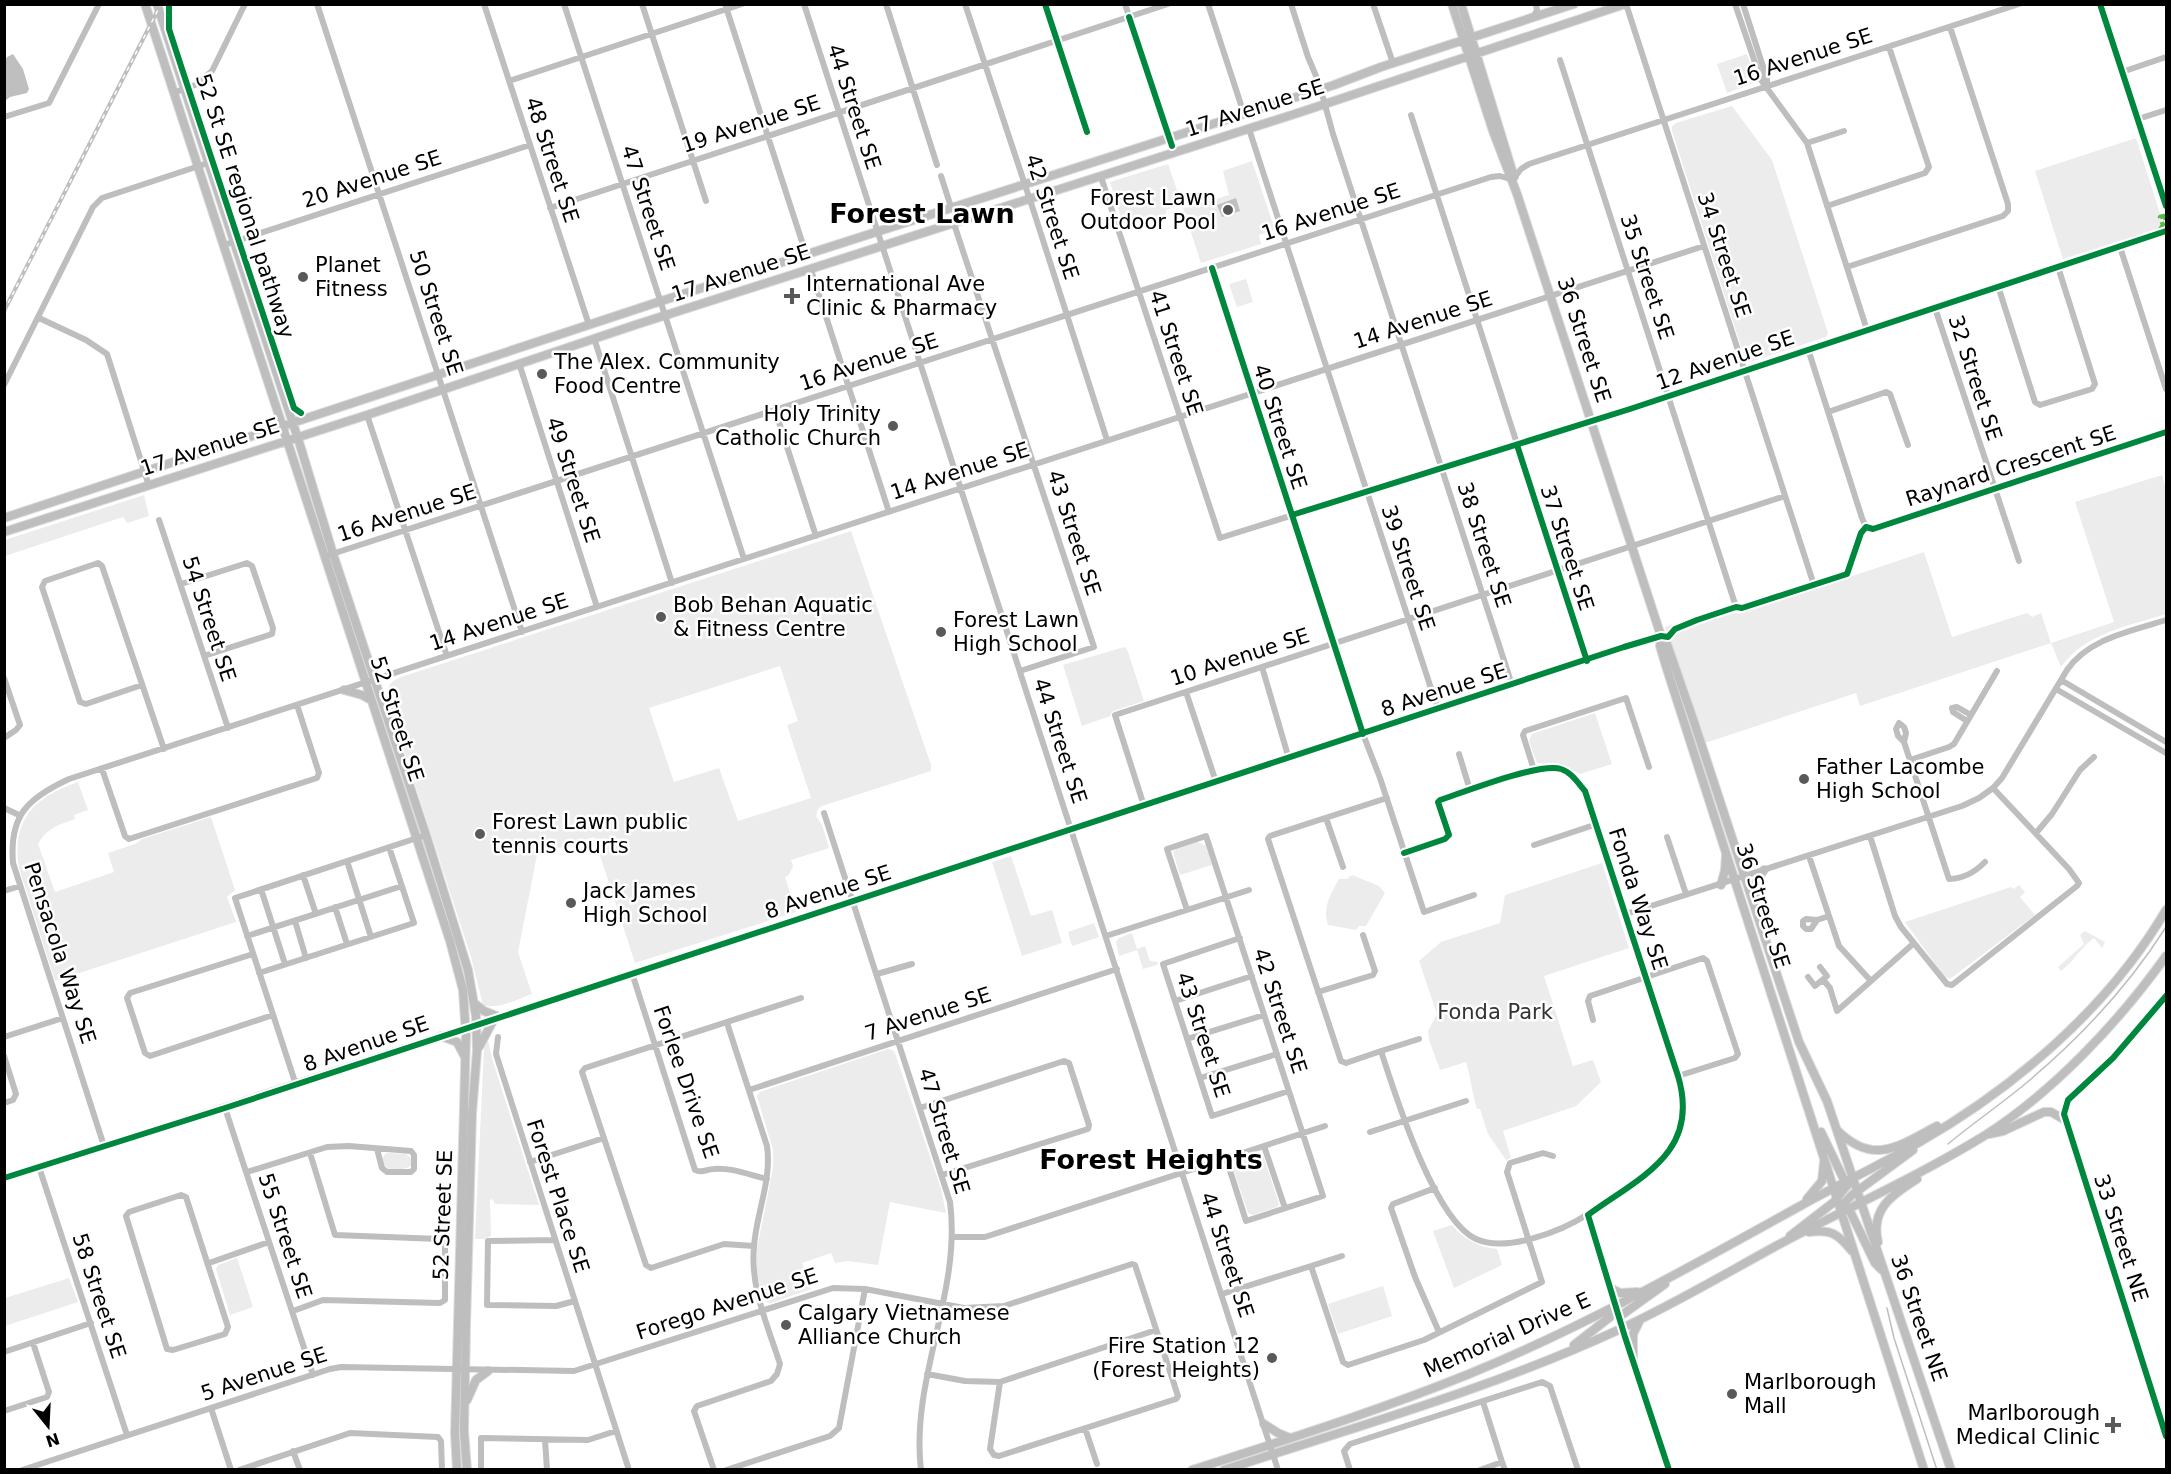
<svg xmlns="http://www.w3.org/2000/svg" width="2171" height="1474" font-family="'DejaVu Sans',sans-serif">
	<rect width="100%" height="100%" fill="#fff"/>
	<path fill="#ececec" fill-rule="evenodd" d="M1747 54 1755 78 1754 83 1727 93 1717 64Z
		M1732 106 1772 160 1828 333 1826 337 1750 362 1745 359 1672 131V126L1676 123Z
		M2136 138 2163 223 2158 229 2063 259 2035 171Z
		M1252 161 1275 230 1259 235 1261 244 1201 263 1182 205 1166 210V214L1152 219 1150 215 1123 224 1110 182 1168 164 1182 205 1186 208 1229 195 1223 171Z
		M1246 279 1253 302 1237 307 1229 284Z
		M2162 475 2166 489V614C2129 626 2085 633 2061 667L2051 643 1860 706 1856 693 1705 743 1665 627 1694 618 1699 623 1732 612 1739 614 1924 552 1952 637 2027 613 2032 617 2041 613 2051 643 2114 622 2075 502Z
		M144 495 149 516 127 523 123 517 5 556V540Z
		M851 531 931 765V771L822 806 818 809 816 816 822 825 829 848 791 860 793 866 789 875 785 877 796 912 635 963 594 837 537 855 518 952 532 994C518 999 498 1010 483 1005L471 957 387 698C386 686 391 681 401 677ZM780 666 798 721 787 725 811 798 738 821 719 768 674 782 649 708Z
		M1124 647 1127 649 1144 701 1116 710 1112 712 1110 716 1082 726 1063 665Z
		M1595 713 1612 764 1580 774 1561 765 1537 763 1529 741 1532 734Z
		M78 782 88 810 74 815 75 819C58 825 47 828 38 844L55 892 114 872 108 853 135 844 142 839 211 817 235 890 227 897 236 922 55 981 19 868C11 819 35 797 78 782Z
		M1198 842 1206 846 1212 865 1180 875 1173 852 1176 849Z
		M1011 856 1031 916 1052 910 1062 943 1022 956 992 862Z
		M1602 863 1629 948 1544 976 1573 1066 1593 1060 1601 1082 1576 1106 1503 1131 1511 1158 1506 1160 1488 1134 1480 1109H1477C1472 1094 1471 1078 1466 1062L1440 1070 1429 1040 1428 1031 1437 1014 1419 961 1441 942 1500 923 1505 895Z
		M1352 875 1379 886 1385 893 1366 926H1359L1356 930 1328 925C1322 907 1331 894 1339 879H1347Z
		M2019 885 2025 892 2020 897 2035 915 1950 979 1944 976 1905 922 2011 887 2014 889Z
		M1094 923 1099 937 1072 946 1068 932Z
		M2085 931 2105 942 2102 948 2094 938C2080 948 2076 959 2061 971L2058 967 2084 944 2080 935Z
		M1132 933 1137 949 1145 946 1150 961 1158 962 1157 965 1143 969 1137 950 1119 956 1116 941 1119 938Z
		M487 1036 493 1062 539 1205 495 1204 493 1200 490 1199 491 1236 484 1239H475L484 1049Z
		M888 1049 894 1051 896 1056 941 1189 946 1213 890 1202 878 1265 848 1261 835 1263 831 1253 802 1263 811 1289 771 1303 766 1302 762 1299 757 1272V1249L773 1168V1150L757 1096 760 1092Z
		M1262 1152 1279 1204 1277 1207 1253 1215 1248 1213 1231 1162Z
		M386 1153 406 1154 412 1159V1165C407 1169 393 1172 387 1168 384 1166 383 1162 382 1159Z
		M1452 1225C1463 1239 1479 1247 1497 1249L1502 1265 1454 1288 1433 1231Z
		M237 1258 253 1307 230 1315 216 1269 218 1265Z
		M69 1278 78 1302 5 1326V1298Z
		M1383 1286 1392 1316 1338 1334 1328 1304Z"/>
	<path fill="#bfbfbf" d="M13 54 23 69 29 89 27 93 10 97 5 101V61L7 57Z
		M1236 198 1240 211 1222 217 1217 205Z"/>
	<g fill="none" stroke-linecap="round" stroke-linejoin="round">
		<defs>
			<path id="major" d="M145 4 450 941 463 990 466 1035 455 1433 457 1470
				M157 4 300 445 333 554 426 835 468 970 476 1016 477 1051 472 1113 466 1324 464 1431 467 1470
				M1452 4 1493 131 1517 194 1661 636 1667 644 1694 722 1799 1042 1827 1101 1951 1470
				M1461 4 1514 177
				M4 518 652 304 1334 85 1381 67 1574 4
				M4 532 367 415 635 325 1301 112 1625 4
				M1661 636 1660 646 1666 666 1924 1470
				M344 690 362 695 371 700
				M1721 885 1725 870 1726 855
				M1755 898V883L1764 870
				M474 1003 484 1011 499 1017
				M441 1036 457 1042 465 1057
				M479 1047 494 1019
				M1838 1131C1874 1166 1899 1146 1937 1126
				M1821 1132 1847 1186
				M1989 1134 2003 1131 2044 1112H2051L2065 1120
				M1807 1199 1822 1181 1824 1162
				M1848 1207 1875 1263 1882 1270
				M1842 1212 1845 1202 1852 1195 1913 1150
				M1809 1232C1831 1229 1838 1234 1852 1251
				M1790 1236 1834 1202 1851 1180
				M1878 1242C1870 1209 1892 1195 1917 1179
				M1610 1288 1620 1293 1637 1292
				M1619 1317 1665 1284
				M1574 1345 1610 1317 1615 1307
				M1633 1360V1334L1640 1320
				M467 1400 476 1380 488 1371
				M1264 1424 1278 1433 1290 1438
				M1192 1470C1285 1440 1378 1411 1469 1374 1584 1327 1693 1265 1802 1205 1840 1184 1880 1165 1918 1143 2016 1087 2109 1007 2166 910
				M1224 1470C1355 1427 1490 1389 1616 1331 1671 1306 1723 1275 1776 1246 1845 1209 1917 1177 1984 1136 2053 1092 2119 1022 2166 956"/>
		</defs>
		<use href="#major" stroke="#dbdbdb" stroke-width="10"/>
		<path stroke="#bebebe" stroke-width="6" d="M317 4 522 632
			M484 4 589 325
			M564 4 744 559
			M642 4 706 201
			M725 4 806 254
			M804 4 1278 1470
			M886 4 937 165
			M965 4 1032 206 1107 440
			M1045 4 1087 132
			M1125 4 1172 146
			M1208 4 1244 114
			M1291 4 1308 57 1319 83 1333 134 1512 685
			M1373 4 1393 63
			M1735 4 1761 80 1807 143 1867 330
			M1743 4 1767 79V87
			M2100 4 2166 206
			M1533 18 1537 10 1536 4
			M1560 60 1736 607 1742 608 1804 589 1812 585V579L1626 4
			M2122 72 2166 57
			M509 81 742 4
			M173 93 195 85 212 71 245 4
			M1411 115 1587 661
			M4 117 49 103 99 4
			M2138 119 2166 110
			M1249 129 1438 710
			M1807 143 1844 131
			M941 176 951 207
			M1101 177 1220 538 1630 409 2166 231
			M1514 178 1521 169 1529 164 2019 4
			M1827 206 1925 173 1929 167 1889 47
			M550 208 1168 4
			M954 224 1094 647 1020 671
			M224 245 530 145
			M2120 247 2166 389
			M1847 267 2003 216 2008 211V204L1950 27
			M1212 268 1333 644 1363 734 1380 778 1424 912 1474 895
			M811 270 889 512
			M1998 286 2035 402 2040 405 2092 389 2095 384 2058 267
			M1935 308 2019 561
			M39 318 86 340 107 354 149 486
			M594 338 672 583
			M1808 349 1862 518 1866 527 1873 529 2166 432
			M519 363 597 607
			M4 385 93 207 102 198 208 163
			M775 410 816 536
			M1828 412 1886 392 1890 394 1908 445
			M367 415 447 656
			M159 520 228 728
			M329 555 1491 177 1500 176 1510 179
			M181 584 247 563 252 566 273 628 272 634 204 656
			M1262 667 1289 759
			M4 678 20 725 16 730 4 738
			M2061 680 2166 742
			M142 685 86 704 80 702 42 587 45 581 98 563 102 566 164 749
			M2056 689 2166 753
			M1186 692 1216 782
			M1967 721 1953 712 1952 708 1957 707 1971 715
			M1904 742 1906 733 1904 727 1899 723 1896 729 1898 736 1904 742 1949 879C1964 879 1975 872 1985 862
			M1459 754 1470 790
			M1910 760 1949 747 1954 744 1997 671
			M102 769 125 836 129 839 317 778 319 773 297 705
			M1534 770 1523 735 1525 731 1626 698 1649 767
			M1387 798 1270 836 1268 839 1341 1061 1346 1063 1381 1051C1395 1094 1434 1220 1476 1239 1506 1253 1562 1231 1588 1214 1602 1205 1616 1195 1629 1185 1644 1174 1664 1163 1673 1147 1686 1123 1686 1102 1678 1076L1585 791C1578 783 1571 772 1561 769 1540 762 1464 792 1440 800L1438 802 1449 835 1445 839 1404 853
			M1144 806 1115 715 1785 496
			M4 808 19 815
			M824 813 950 1202C962 1292 910 1379 921 1470
			M1326 818 1343 867
			M2036 833 2052 814 2080 770 2094 757
			M1870 836 1895 916 1901 927 1947 984 1952 985 2077 886 2079 883 2069 869 1993 788
			M1667 837 1686 894
			M1534 845 1597 824
			M1809 856 1839 946 1871 981
			M347 861 371 937
			M303 875 316 914
			M261 889 285 964
			M4 891 20 886
			M335 907 347 944
			M1187 910 1167 849 1206 836 1323 1196 1246 1221 1226 1158
			M1626 914 1962 806 1979 798 1993 788 2002 778 2067 670C2089 638 2132 631 2166 620
			M1817 920 1811 929H1806L1803 926V921L1806 919 1817 920 1829 916
			M295 921 306 958
			M247 936 402 886
			M1106 936 1249 890
			M1240 938 1163 964 1212 1116 1289 1091
			M253 954 130 993 127 998 145 1053 150 1056 273 1015
			M259 973 414 923 389 847
			M632 973 695 1170C702 1174 706 1169 714 1169 730 1167 750 1175 767 1179
			M877 974 912 964
			M1808 977 1815 986 1827 976 1820 967
			M1821 982H1825L1830 988 1837 1011 1914 943
			M1318 992 1373 975 1375 971 1363 935
			M2166 996 2113 1058 2068 1100 2064 1114 2166 1436
			M1175 1001 1252 976
			M1593 1020 1588 1001 1590 996 1703 958 1707 961 1738 1054 1735 1058 1678 1076
			M4 1037 63 1018
			M498 1037 496 1054 629 1470
			M1187 1039 1264 1015
			M1381 1051 1419 1039
			M4 1056 16 1094 13 1100 4 1103
			M1200 1078 1277 1054
			M296 1085 235 898 426 835
			M749 1090 1117 969
			M225 1108 313 1375
			M920 1108 1064 1061 1069 1063 1089 1125 1088 1129 942 1175
			M1370 1132 1466 1101
			M104 1146 13 863C9 815 28 798 69 779L1704 246
			M1264 1146 1285 1208
			M530 1162 604 1138
			M39 1167 127 1435
			M247 1172 327 1147 349 1146 411 1151 414 1155V1169L411 1172H387L382 1168 377 1149
			M4 1178C558 1001 1109 815 1661 636
			M1435 1188 1393 1204 1391 1208 1415 1277 1439 1332
			M181 1195 186 1197 228 1327 225 1334 173 1350 167 1349 126 1216 129 1212Z
			M1588 1215 1625 1337 1669 1470
			M953 1237H985L1325 1126
			M555 1240 488 1241 487 1305 556 1306 575 1301
			M754 1246 724 1244 651 1268 646 1265 582 1072 585 1068 801 998
			M209 1263 269 1242
			M1311 1266 1342 1256
			M1222 1294 1311 1266 1343 1362 1348 1365 1424 1340 1542 1282 1507 1172 1510 1163 1543 1153 1553 1156
			M293 1311 323 1300 440 1303 445 1300V1244L439 1239 335 1235 310 1153
			M4 1352 91 1323
			M927 1374 965 1381 1000 1382 1156 1330
			M1483 1402 1502 1462
			M211 1408 231 1470
			M4 1411 47 1397 49 1392 33 1343
			M1085 1428 1097 1464
			M545 1440 547 1470
			M293 1451 300 1470
			M22 1470 330 1369 341 1367 574 1371 833 1288 865 1289 964 1308 1004 1306 1132 1264 1135 1265 1178 1396 1176 1399 999 1456 994 1455 990 1449 1000 1382
			M239 1470 350 1433 438 1437 441 1441 442 1470
			M481 1470V1438L588 1440 616 1431
			M714 1470 694 1411 697 1406 771 1381 777 1374 780 1364C768 1326 750 1288 754 1247 756 1213 772 1181 767 1146L727 1023
			M726 1470 830 1436 839 1428 865 1289
			M1350 1470 1344 1451 1350 1444 1542 1382 1550 1386 1578 1470
			M1480 1470 1502 1462 1505 1470"/>
		<use href="#major" stroke="#bebebe" stroke-width="8"/>
		<path stroke="#bebebe" stroke-width="1.5" d="M1948 1144C1973 1123 2000 1105 2025 1084 2079 1039 2128 987 2166 927
			M1887 1308 1894 1338 1937 1470"/>
		<defs>
			<path id="rail" d="M4 311 161 4"/>
		</defs>
		<use href="#rail" stroke="#bebebe" stroke-width="4"/>
		<use href="#rail" stroke="#fff" stroke-width="1.5" stroke-dasharray="4.5" stroke-linecap="butt"/>
		<path stroke="#58b947" stroke-width="4.5" stroke-dasharray="9 4.5" stroke-linecap="butt" d="M2160 230 2163 225 2160 217 2164 216 2166 220"/>
		<defs>
			<path id="cycleway" d="M169 4V29L182 69 294 408 301 413
				M1045 4 1087 132
				M2100 4 2166 206
				M1129 17 1172 146
				M1212 268 1363 734
				M1517 445 1587 661
				M1292 515 1630 409 2166 231
				M1404 853 1445 839 1449 835 1438 802 1440 800C1464 792 1540 762 1561 769 1571 772 1578 783 1585 791L1678 1076C1701 1153 1640 1177 1588 1215L1625 1337 1669 1470
				M2166 996 2113 1058 2068 1100 2064 1114 2166 1436
				M4 1178 225 1108 1624 647 1661 636 1668 637 1675 629 1697 620 1736 607 1742 608 1847 574 1861 533 1866 527 1873 529 2166 432"/>
		</defs>
		<use href="#cycleway" stroke="#fff" stroke-width="10"/>
		<use href="#cycleway" stroke="#00873e" stroke-width="6"/>
	</g>
	<g fill="#595959" stroke="#fff" stroke-width="2">
		<circle cx="1228" cy="210" r="6"/>
		<circle cx="303" cy="277" r="6"/>
		<path d="M789 287h6v6h6v6h-6v6h-6v-6h-6v-6h6z"/>
		<circle cx="542" cy="374" r="6"/>
		<circle cx="893" cy="426" r="6"/>
		<circle cx="661" cy="617" r="6"/>
		<circle cx="941" cy="632" r="6"/>
		<circle cx="1804" cy="779" r="6"/>
		<circle cx="480" cy="834" r="6"/>
		<circle cx="571" cy="903" r="6"/>
		<circle cx="786" cy="1325" r="6"/>
		<circle cx="1272" cy="1358" r="6"/>
		<circle cx="1732" cy="1394" r="6"/>
		<path d="M2110 1416h6v6h6v6h-6v6h-6v-6h-6v-6h6z"/>
	</g>
	<g text-anchor="middle" stroke-width="5" stroke-linejoin="round" paint-order="stroke">
		<g font-size="21" fill="#000" stroke="#fff">
			<text transform="translate(1803 57) rotate(-18)" y="7">16 Avenue SE</text>
			<text transform="translate(854 107) rotate(72)" y="7">44 Street SE</text>
			<text transform="translate(1255 108) rotate(-18)" y="7">17 Avenue SE</text>
			<text transform="translate(751 124) rotate(-18)" y="7">19 Avenue SE</text>
			<text transform="translate(552 160) rotate(72)" y="7">48 Street SE</text>
			<text transform="translate(372 179) rotate(-18)" y="7">20 Avenue SE</text>
			<text transform="translate(245 206) rotate(72)" y="7">52 St SE regional pathway</text>
			<text transform="translate(648 208) rotate(72)" y="7">47 Street SE</text>
			<text transform="translate(1331 212) rotate(-18)" y="7">16 Avenue SE</text>
			<text transform="translate(1052 217) rotate(72)" y="7">42 Street SE</text>
			<text transform="translate(1724 255) rotate(72)" y="7">34 Street SE</text>
			<text transform="translate(741 273) rotate(-18)" y="7">17 Avenue SE</text>
			<text transform="translate(1647 277) rotate(72)" y="7">35 Street SE</text>
			<text transform="translate(436 313) rotate(72)" y="7">50 Street SE</text>
			<text transform="translate(1423 320) rotate(-18)" y="7">14 Avenue SE</text>
			<text transform="translate(1584 340) rotate(72)" y="7">36 Street SE</text>
			<text transform="translate(1176 353) rotate(72)" y="7">41 Street SE</text>
			<text transform="translate(1725 360) rotate(-19)" y="7">12 Avenue SE</text>
			<text transform="translate(869 362) rotate(-18)" y="7">16 Avenue SE</text>
			<text transform="translate(1975 378) rotate(72)" y="7">32 Street SE</text>
			<text transform="translate(1280 427) rotate(72)" y="7">40 Street SE</text>
			<text transform="translate(210 447) rotate(-18)" y="7">17 Avenue SE</text>
			<text transform="translate(2011 466) rotate(-18)" y="7">Raynard Crescent SE</text>
			<text transform="translate(960 471) rotate(-18)" y="7">14 Avenue SE</text>
			<text transform="translate(573 480) rotate(72)" y="7">49 Street SE</text>
			<text transform="translate(407 513) rotate(-18)" y="7">16 Avenue SE</text>
			<text transform="translate(1074 533) rotate(72)" y="7">43 Street SE</text>
			<text transform="translate(1484 545) rotate(72)" y="7">38 Street SE</text>
			<text transform="translate(1567 548) rotate(72)" y="7">37 Street SE</text>
			<text transform="translate(1408 568) rotate(72)" y="7">39 Street SE</text>
			<text transform="translate(209 619) rotate(72)" y="7">54 Street SE</text>
			<text transform="translate(499 622) rotate(-18)" y="7">14 Avenue SE</text>
			<text transform="translate(1240 657) rotate(-18)" y="7">10 Avenue SE</text>
			<text transform="translate(1444 690) rotate(-18)" y="7">8 Avenue SE</text>
			<text transform="translate(397 719) rotate(72)" y="7">52 Street SE</text>
			<text transform="translate(1060 741) rotate(72)" y="7">44 Street SE</text>
			<text transform="translate(828 892) rotate(-18)" y="7">8 Avenue SE</text>
			<text transform="translate(1638 899) rotate(72)" y="7">Fonda Way SE</text>
			<text transform="translate(1763 906) rotate(72)" y="7">36 Street SE</text>
			<text transform="translate(60 953) rotate(72)" y="7">Pensacola Way SE</text>
			<text transform="translate(1280 1011) rotate(72)" y="7">42 Street SE</text>
			<text transform="translate(928 1014) rotate(-18)" y="7">7 Avenue SE</text>
			<text transform="translate(1203 1035) rotate(72)" y="7">43 Street SE</text>
			<text transform="translate(366 1044) rotate(-19)" y="7">8 Avenue SE</text>
			<text transform="translate(686 1082) rotate(71)" y="7">Forlee Drive SE</text>
			<text transform="translate(944 1131) rotate(73)" y="7">47 Street SE</text>
			<text transform="translate(558 1196) rotate(72)" y="7">Forest Place SE</text>
			<text transform="translate(443 1215) rotate(-88)" y="7">52 Street SE</text>
			<text transform="translate(285 1236) rotate(72)" y="7">55 Street SE</text>
			<text transform="translate(2121 1238) rotate(72)" y="7">33 Street NE</text>
			<text transform="translate(1227 1255) rotate(72)" y="7">44 Street SE</text>
			<text transform="translate(99 1296) rotate(72)" y="7">58 Street SE</text>
			<text transform="translate(727 1304) rotate(-18)" y="7">Forego Avenue SE</text>
			<text transform="translate(1919 1318) rotate(71)" y="7">36 Street NE</text>
			<text transform="translate(1507 1335) rotate(-24)" y="7">Memorial Drive E</text>
			<text transform="translate(264 1374) rotate(-18)" y="7">5 Avenue SE</text>
		</g>
		<g font-size="21" fill="#000" stroke="#fff" text-anchor="start">
			<text x="1216" y="205" text-anchor="end">Forest Lawn<tspan x="1216" dy="24">Outdoor Pool</tspan></text>
			<text x="315" y="272">Planet<tspan x="315" dy="24">Fitness</tspan></text>
			<text x="806" y="291">International Ave<tspan x="806" dy="24">Clinic &amp; Pharmacy</tspan></text>
			<text x="554" y="369">The Alex. Community<tspan x="554" dy="24">Food Centre</tspan></text>
			<text x="881" y="421" text-anchor="end">Holy Trinity<tspan x="881" dy="24">Catholic Church</tspan></text>
			<text x="673" y="612">Bob Behan Aquatic<tspan x="673" dy="24">&amp; Fitness Centre</tspan></text>
			<text x="953" y="627">Forest Lawn<tspan x="953" dy="24">High School</tspan></text>
			<text x="1816" y="774">Father Lacombe<tspan x="1816" dy="24">High School</tspan></text>
			<text x="492" y="829">Forest Lawn public<tspan x="492" dy="24">tennis courts</tspan></text>
			<text x="583" y="898">Jack James<tspan x="583" dy="24">High School</tspan></text>
			<text x="798" y="1320">Calgary Vietnamese<tspan x="798" dy="24">Alliance Church</tspan></text>
			<text x="1260" y="1353" text-anchor="end">Fire Station 12<tspan x="1260" dy="24">(Forest Heights)</tspan></text>
			<text x="1744" y="1389">Marlborough<tspan x="1744" dy="24">Mall</tspan></text>
			<text x="2100" y="1420" text-anchor="end">Marlborough<tspan x="2100" dy="24">Medical Clinic</tspan></text>
		</g>
		<g font-size="21" fill="#333" stroke="#fff">
			<text x="1495" y="1019">Fonda Park</text>
		</g>
		<g font-size="27" font-weight="bold" fill="#000" stroke="#fff">
			<text x="922" y="223">Forest Lawn</text>
			<text x="1151" y="1169">Forest Heights</text>
		</g>
	</g>
	<rect width="2171" height="1474" fill="none" stroke="#000000" stroke-width="12"/>
	<g transform="translate(48 1426) rotate(162)" stroke="#ffffff" stroke-width="4.5" paint-order="stroke">
	<path d="M0-4.5L10 22L0 15L-10 22Z" fill="#000000"/>
	<text y="-9" font-size="16" font-weight="bold" text-anchor="middle" fill="#000000">N</text>
	</g>
</svg>
